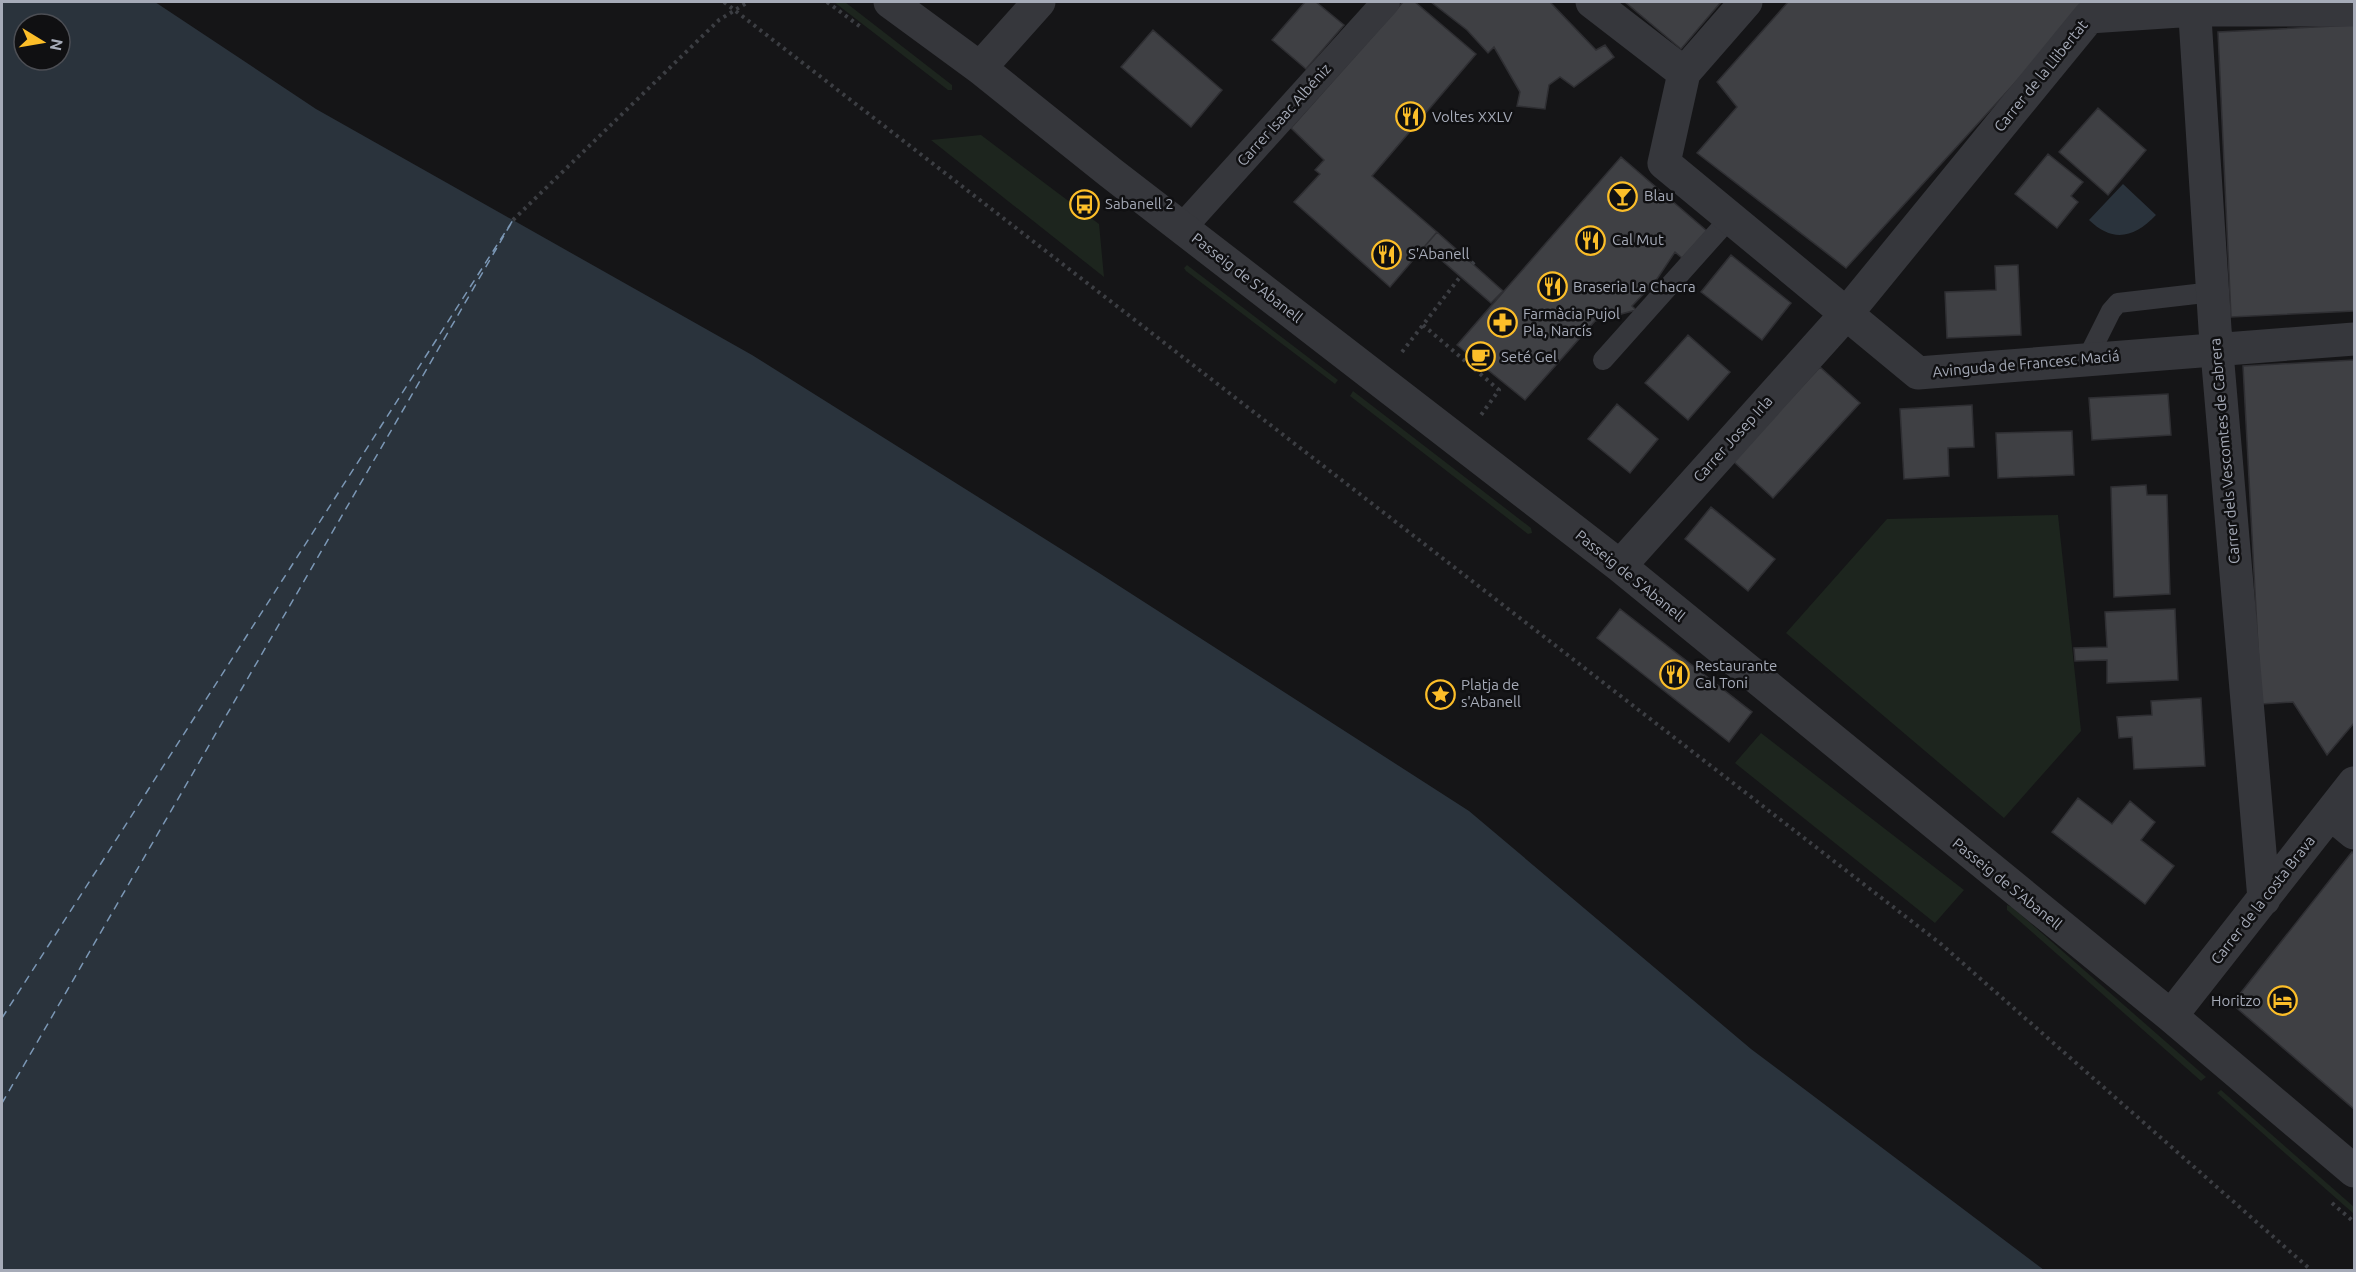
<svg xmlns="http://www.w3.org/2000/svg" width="2356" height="1272" font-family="Ubuntu,sans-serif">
	<rect width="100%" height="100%" fill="#151517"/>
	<path fill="#1d251e" d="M834 2H845L952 85V90H948Z
		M981 135 1099 224 1104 277 931 140Z
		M1187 265 1338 380 1335 384 1186 271 1184 268Z
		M1353 391 1531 528 1532 533 1528 534 1350 396Z
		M2058 515 2081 731 2004 818 1786 633 1887 519Z
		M1761 733 1964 890 1935 923 1735 763Z
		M2007 905 2012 907 2206 1077 2201 1081 2007 910Z
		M2221 1090 2354 1207V1214L2217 1093Z"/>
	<path fill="#2a333c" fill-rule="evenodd" d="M2 2H155L316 109 752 355 1099 573 1469 811 1751 1049 2044 1270H2ZM24 24H60V60H24Z
		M2123 184 2156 215C2134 238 2113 243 2089 220Z"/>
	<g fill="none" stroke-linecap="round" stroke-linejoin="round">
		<path stroke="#7b97b5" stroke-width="1.5" stroke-dasharray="8 6" stroke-linecap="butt" d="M2 1018 513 220 2 1103"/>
	</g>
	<path fill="#3f4044" stroke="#2f2f33" stroke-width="1.5" d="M1305 2H1316L1344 25 1306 69 1272 40Z
		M1403 2H1415L1476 54 1372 176 1437 232 1390 287 1294 202 1320 174 1315 170 1324 160 1291 128Z
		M1431 2H1550L1596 50 1605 45 1614 57 1574 87 1560 77 1549 85 1545 109 1517 106 1520 92 1494 47 1488 53 1467 30Z
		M1625 2H1721L1681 49Z
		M1788 2H2089L1846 268 1697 153 1737 107 1717 82Z
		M2354 25V311L2231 317 2218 32Z
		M1153 30 1222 90 1191 127 1121 67Z
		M2098 108 2146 150 2108 195 2059 152Z
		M2048 154 2083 182 2071 196 2078 202 2057 228 2015 194Z
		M1621 157 1707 231 1682 258 1675 252 1655 282 1632 306 1636 310 1595 321 1525 400 1457 345Z
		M1437 232 1503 291 1491 303 1425 246Z
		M1731 255 1791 303 1762 340 1701 292Z
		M2018 265 2021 335 1947 338 1945 292 1996 290 1995 266Z
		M1688 335 1730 372 1688 420 1645 383Z
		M2354 360V723L2327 755 2293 702 2261 704 2243 366Z
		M1820 367 1860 403 1773 498 1733 461Z
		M2168 394 2171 435 2092 440 2089 398Z
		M1617 404 1658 439 1630 473 1588 439Z
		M1972 405 1974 447 1948 448 1949 476 1904 479 1900 409Z
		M2072 431 2074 475 1998 478 1996 433Z
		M2146 485 2147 495H2167L2170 594 2114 597 2111 487Z
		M1711 507 1775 559 1748 591 1685 539Z
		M1620 609 1752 712 1729 742 1597 638Z
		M2175 609 2178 680 2107 683V660L2075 661 2074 648 2107 647 2105 612Z
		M2201 698 2205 766 2134 769 2132 737 2119 738 2117 717 2152 715 2151 701Z
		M2078 798 2112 824 2130 801 2155 822 2141 840 2174 866 2145 904 2052 832Z
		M2352 852 2354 854V1109L2232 1004Z"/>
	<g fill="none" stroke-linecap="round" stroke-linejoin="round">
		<path stroke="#3c3e43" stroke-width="4" stroke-dasharray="3 4.5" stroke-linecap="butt" d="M724 2 1941 944 2311 1270
			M827 2 862 28
			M513 220 719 20 748 2
			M1472 264 1476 260
			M1423 325 1499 390 1481 415
			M1402 352 1460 277
			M2332 1203 2354 1222"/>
		<path stroke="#36373c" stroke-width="20" d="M2087 359 2111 311 2118 303 2213 292
			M1603 360 1730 218"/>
		<path stroke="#36373c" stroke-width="28" d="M1182 228 1386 2"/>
		<path stroke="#36373c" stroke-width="33" d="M890 2 980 68 1111 173 1620 566 2171 1016 2354 1171
			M1592 2 1684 73
			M1746 2 1684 73 1664 163 1918 373 2354 339
			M2194 2 2215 329 2264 899
			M980 68 1039 2
			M1620 566 1847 313 2089 17 2195 10H2354
			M2331 814 2354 833
			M2171 1016 2354 783"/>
	</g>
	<defs>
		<symbol id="restaurant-ring" viewBox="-11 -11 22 22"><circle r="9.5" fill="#101012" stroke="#fcbe29" stroke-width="1.5"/><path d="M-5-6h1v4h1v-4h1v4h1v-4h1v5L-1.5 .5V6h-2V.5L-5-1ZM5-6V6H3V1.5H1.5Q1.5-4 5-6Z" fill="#fcbe29"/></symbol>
		<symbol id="bar-ring" viewBox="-11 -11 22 22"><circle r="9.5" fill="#101012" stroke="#fcbe29" stroke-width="1.5"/><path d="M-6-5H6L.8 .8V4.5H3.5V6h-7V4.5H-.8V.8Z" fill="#fcbe29"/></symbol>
		<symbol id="bus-ring" viewBox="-11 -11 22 22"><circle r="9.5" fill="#101012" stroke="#fcbe29" stroke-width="1.5"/><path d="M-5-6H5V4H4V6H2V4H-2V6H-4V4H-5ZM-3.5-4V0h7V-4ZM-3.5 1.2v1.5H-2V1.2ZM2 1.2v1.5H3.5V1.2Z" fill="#fcbe29"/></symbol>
		<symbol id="pharmacy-ring" viewBox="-11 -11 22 22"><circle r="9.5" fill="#101012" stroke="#fcbe29" stroke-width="1.5"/><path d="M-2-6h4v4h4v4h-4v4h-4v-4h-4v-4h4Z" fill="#fcbe29"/></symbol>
		<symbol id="cafe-ring" viewBox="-11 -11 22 22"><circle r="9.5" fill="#101012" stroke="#fcbe29" stroke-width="1.5"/><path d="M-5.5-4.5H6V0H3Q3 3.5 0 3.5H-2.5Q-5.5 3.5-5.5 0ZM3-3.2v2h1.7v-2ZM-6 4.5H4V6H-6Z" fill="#fcbe29"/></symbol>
		<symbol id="sight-ring" viewBox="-11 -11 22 22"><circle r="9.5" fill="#101012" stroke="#fcbe29" stroke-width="1.5"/><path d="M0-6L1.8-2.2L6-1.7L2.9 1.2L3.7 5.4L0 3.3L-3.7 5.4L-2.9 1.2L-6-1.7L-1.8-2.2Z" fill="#fcbe29"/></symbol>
		<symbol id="hotel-ring" viewBox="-11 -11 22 22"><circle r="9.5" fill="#101012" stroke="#fcbe29" stroke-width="1.5"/><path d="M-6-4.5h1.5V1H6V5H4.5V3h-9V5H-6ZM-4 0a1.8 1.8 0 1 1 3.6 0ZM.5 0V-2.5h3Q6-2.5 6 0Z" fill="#fcbe29"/></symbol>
	</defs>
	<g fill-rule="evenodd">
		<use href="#restaurant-ring" x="1394" y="100" width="33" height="33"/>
		<use href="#bar-ring" x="1606" y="180" width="33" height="33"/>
		<use href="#bus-ring" x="1068" y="188" width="33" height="33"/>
		<use href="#restaurant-ring" x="1574" y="224" width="33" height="33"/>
		<use href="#restaurant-ring" x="1370" y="238" width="33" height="33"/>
		<use href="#restaurant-ring" x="1536" y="270" width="33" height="33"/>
		<use href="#pharmacy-ring" x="1486" y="306" width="33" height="33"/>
		<use href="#cafe-ring" x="1464" y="340" width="33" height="33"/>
		<use href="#restaurant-ring" x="1658" y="658" width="33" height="33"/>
		<use href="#sight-ring" x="1424" y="678" width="33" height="33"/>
		<use href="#hotel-ring" x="2266" y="984" width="33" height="33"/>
	</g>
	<g text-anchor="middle" stroke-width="5" stroke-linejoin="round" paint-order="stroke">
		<g font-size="15" fill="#a6abb8" stroke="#101012">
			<text transform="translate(2041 76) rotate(-51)" y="5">Carrer de la Llibertat</text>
			<text transform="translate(1284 115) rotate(-48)" y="5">Carrer Isaac Albéniz</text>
			<text transform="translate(1247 278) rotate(38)" y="5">Passeig de S'Abanell</text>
			<text transform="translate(2026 364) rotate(-5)" y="5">Avinguda de Francesc Maciá</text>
			<text transform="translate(1733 439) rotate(-48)" y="5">Carrer Josep Irla</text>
			<text transform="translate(2225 451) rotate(-95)" y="5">Carrer dels Vescomtes de Cabrera</text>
			<text transform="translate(1630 576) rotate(39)" y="5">Passeig de S'Abanell</text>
			<text transform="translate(2007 884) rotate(39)" y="5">Passeig de S'Abanell</text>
			<text transform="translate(2263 900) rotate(-52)" y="5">Carrer de la costa Brava</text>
		</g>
		<g font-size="15" fill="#a6abb8" stroke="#101012" text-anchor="start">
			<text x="1432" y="122">Voltes XXLV</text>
			<text x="1644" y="201">Blau</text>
			<text x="1105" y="209">Sabanell 2</text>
			<text x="1612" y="245">Cal Mut</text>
			<text x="1408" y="259">S'Abanell</text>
			<text x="1573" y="292">Braseria La Chacra</text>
			<text x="1523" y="319">Farmàcia Pujol<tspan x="1523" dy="17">Pla, Narcís</tspan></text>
			<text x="1501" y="362">Seté Gel</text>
			<text x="1695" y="671">Restaurante<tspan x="1695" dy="17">Cal Toni</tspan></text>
			<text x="1461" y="690">Platja de<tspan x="1461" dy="17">s'Abanell</tspan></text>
			<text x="2261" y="1006" text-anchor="end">Horitzo</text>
		</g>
	</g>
	<rect width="2356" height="1272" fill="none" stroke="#a6abb8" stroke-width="6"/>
	<g transform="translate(42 42) rotate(101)"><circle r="28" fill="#101012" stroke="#4c4e54" stroke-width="1.5"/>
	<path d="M0-4.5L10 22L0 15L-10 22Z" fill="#fcbe29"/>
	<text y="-9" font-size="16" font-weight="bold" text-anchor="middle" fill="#a6abb8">N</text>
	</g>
</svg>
